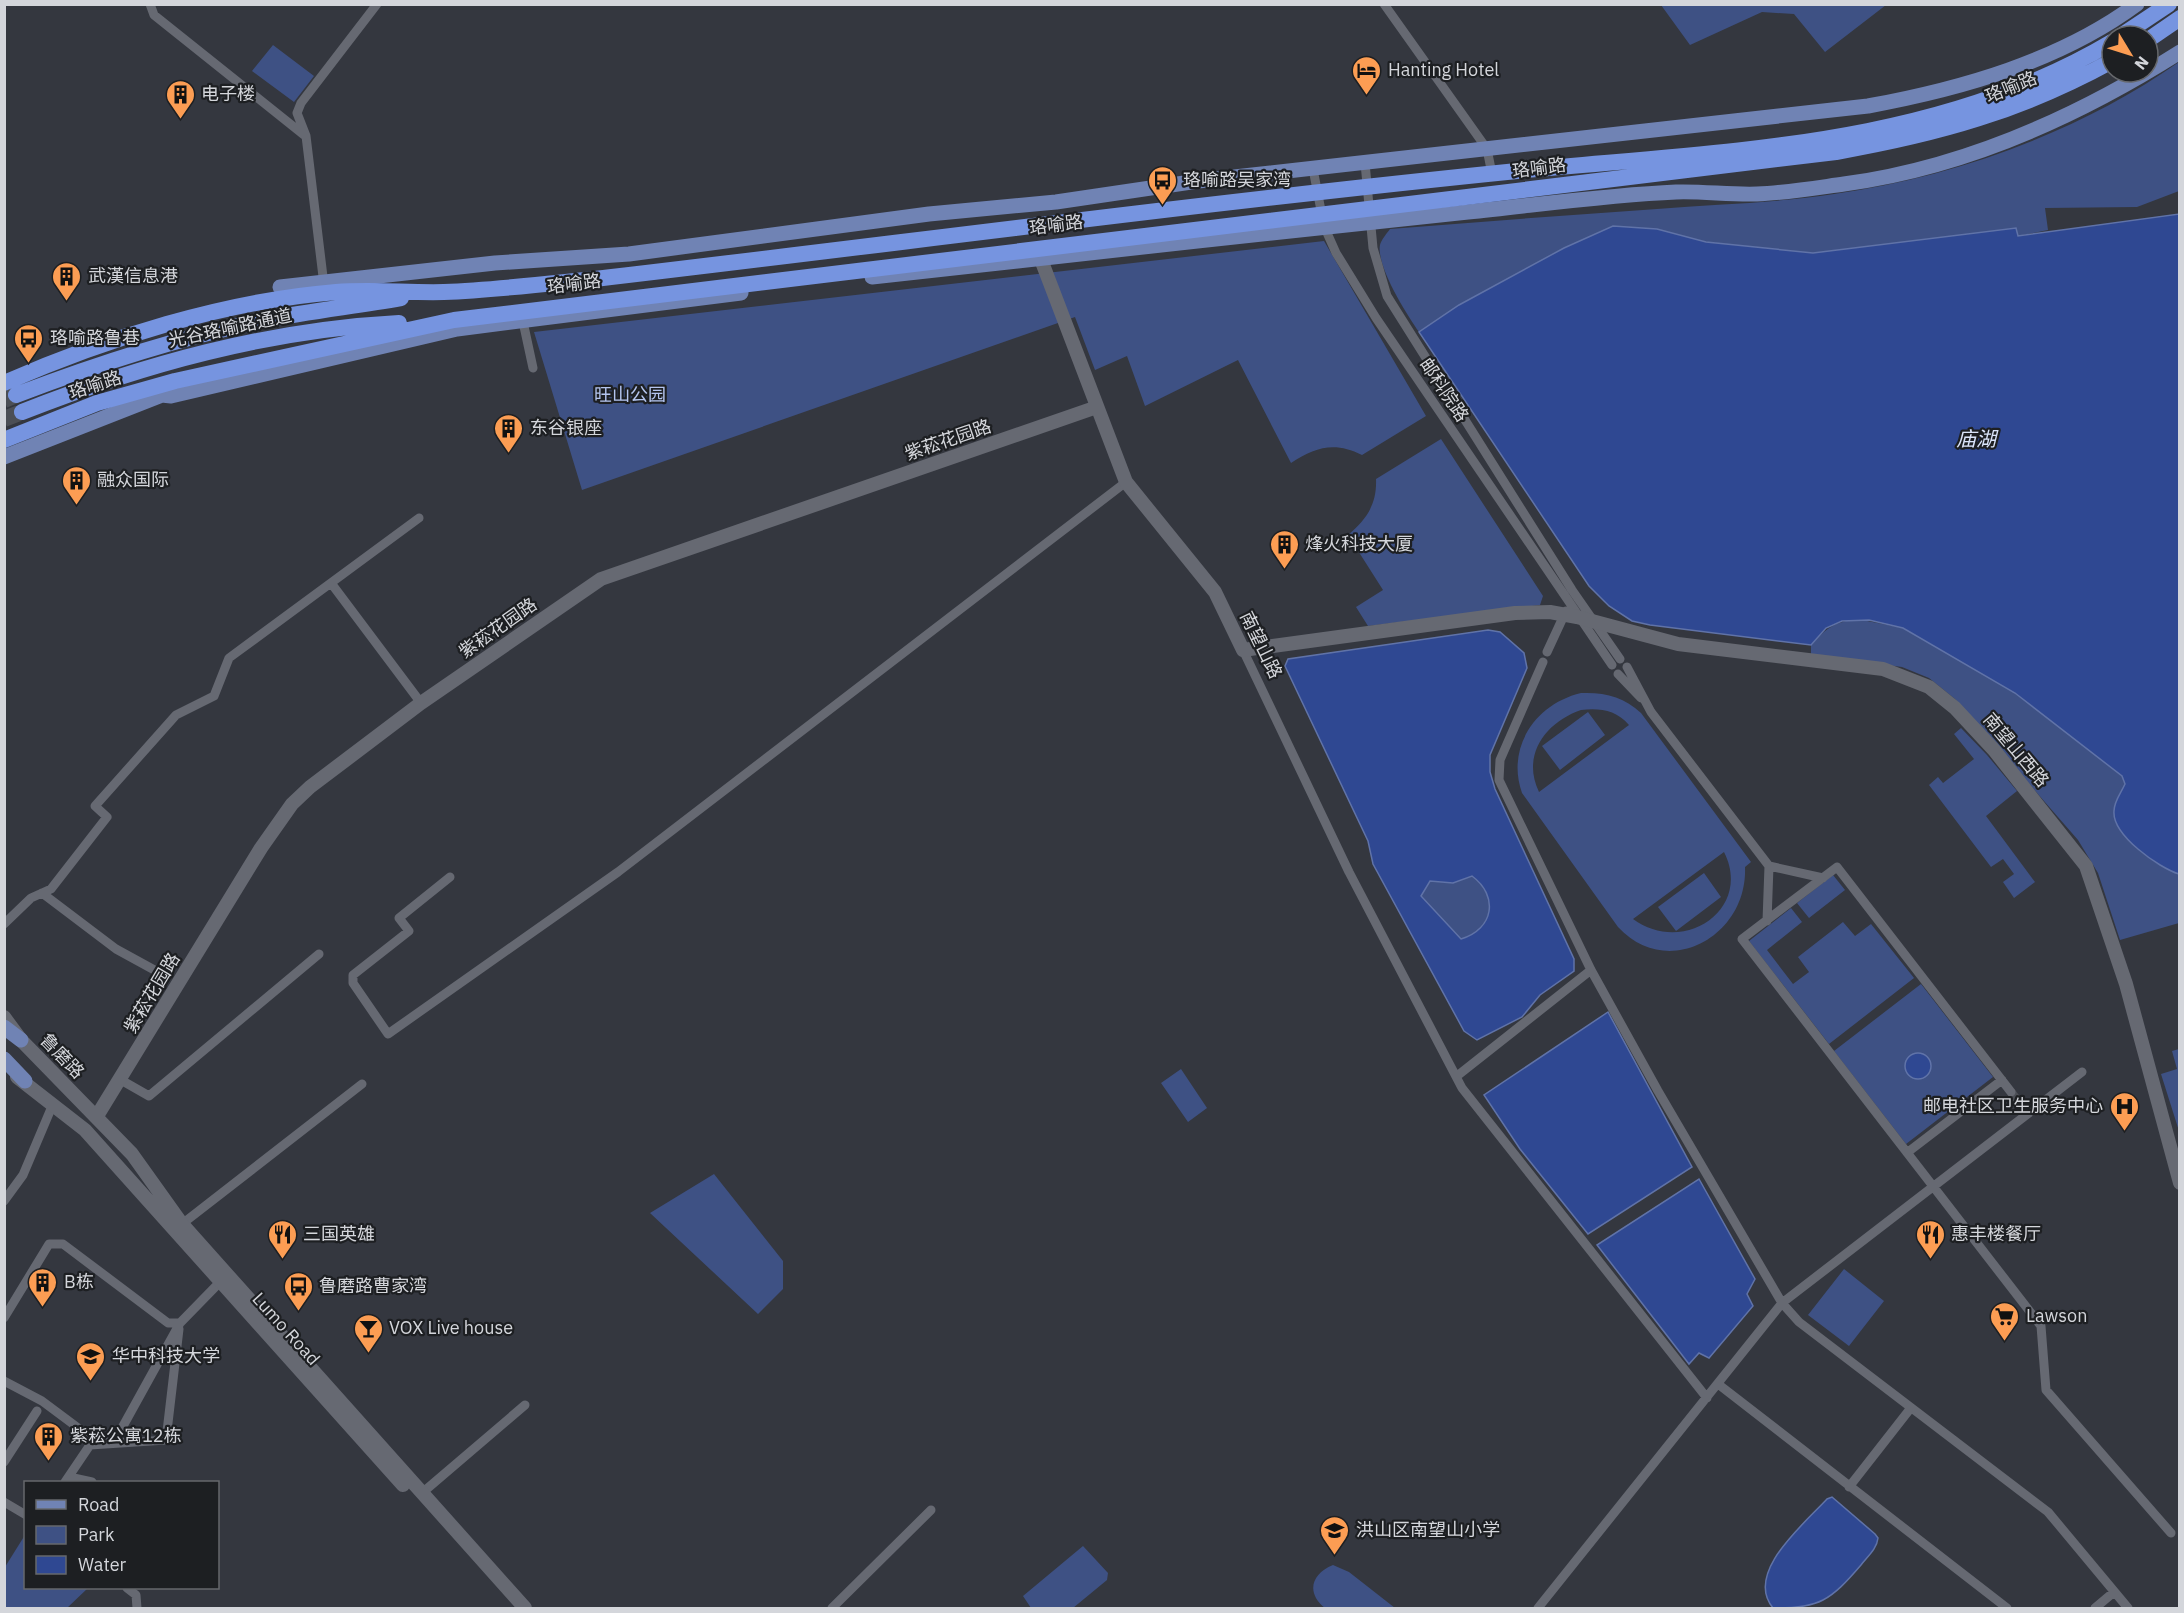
<svg xmlns="http://www.w3.org/2000/svg" width="2184" height="1613" font-family="'IBM Plex Sans','Noto Sans SC',sans-serif">
	<rect width="100%" height="100%" fill="#34373f"/>
	<path fill="#3e5184" fill-rule="evenodd" d="M1661 5H1886L1825 52 1794 14 1762 12 1690 45Z
		M273 45 314 76 294 102 252 71Z
		M2179 62V191L2137 207 2045 208 2048 230 2018 236 2016 229 1813 253 1706 242 1657 229 1564 248 1459 305 1419 332C1407 315 1376 266 1380 245 1381 240 1387 233 1390 229 1479 222 1568 215 1657 209 1716 204 1776 203 1834 194 1955 177 2079 132 2179 62Z
		M1324 241 1426 416 1362 455C1335 441 1315 447 1291 463L1238 360 1145 406 1127 356 1095 370 1075 317 582 490 534 332Z
		M1441 439 1543 596 1540 605 1368 626 1356 607 1383 590 1348 535C1367 519 1377 504 1376 479Z
		M1857 619 1903 628 2015 693 2122 776 2125 785C2121 793 2114 801 2114 811 2112 835 2159 868 2179 874V923L2120 940 2098 873 2078 840 1955 699 1929 678 1902 667 1811 655V645C1826 628 1835 622 1857 619Z
		M1581 693C1605 692 1624 697 1641 713L1751 862 1745 867C1748 936 1668 981 1618 927L1522 793C1506 748 1535 704 1581 693ZM1581 710C1600 708 1616 710 1629 725L1539 792C1521 755 1546 722 1581 710ZM1724 852C1753 909 1684 956 1633 919Z
		M1588 712 1605 735 1560 770 1542 746Z
		M1961 728 1987 755 2017 791 1986 816 2035 882 2014 898 2003 882 2014 874 2003 859 1991 867 1929 785 1938 777 1943 783 1974 759 1954 734Z
		M1704 873 1721 897 1676 931 1658 907Z
		M1833 875 1845 890 1809 918 1797 903Z
		M1472 876C1500 895 1493 929 1461 939L1421 896 1430 881 1453 883Z
		M1791 908 1802 922 1767 950 1793 984 1809 972 1798 957 1843 922 1855 936 1871 924 1914 978 1829 1044 1749 941Z
		M1921 984 1993 1077 1906 1144 1834 1051Z
		M2179 1049H2180L2179 1131 2161 1074 2177 1069 2172 1051Z
		M1181 1069 1207 1108 1188 1122 1161 1083Z
		M714 1174 783 1261V1289L758 1314 650 1213Z
		M1844 1269 1884 1301 1849 1346 1808 1315Z
		M25 1535 26 1588H88L67 1608H5V1567Z
		M1083 1546 1108 1573 1107 1580 1073 1608H1031L1023 1596Z
		M1333 1565 1349 1572 1395 1608H1325C1306 1593 1311 1574 1333 1565Z"/>
	<path fill="#2f4892" stroke="#6073a8" stroke-width="1.5" fill-rule="evenodd" d="M2179 214V874C2159 868 2112 835 2114 811 2114 801 2121 793 2125 784L2122 776 2015 693 1903 628 1869 620 1842 621 1826 628 1811 645 1650 625 1632 621 1609 606 1589 586 1419 332 1459 305 1564 248 1613 226 1657 229 1706 242 1813 253 2016 228 2018 236Z
		M1488 630 1500 632 1524 653 1527 668 1490 755V772L1495 789 1574 959V971L1540 995 1522 1017 1477 1040 1464 1031 1373 864 1368 841 1285 666 1288 659ZM1472 876C1499 896 1494 929 1461 939L1421 896 1430 881 1453 883Z
		M1608 1012 1692 1167 1588 1234 1520 1149 1484 1095Z
		M1905 1066a13 13 0 1 1 26 0a13 13 0 1 1-26 0Z
		M1699 1179 1755 1279 1747 1294 1753 1306 1709 1358 1699 1353 1689 1364 1597 1245Z
		M1832 1497 1875 1534 1878 1538C1877 1549 1867 1557 1861 1565 1831 1600 1819 1609 1773 1608 1744 1573 1804 1524 1827 1499Z"/>
	<g fill="none" stroke-linecap="round" stroke-linejoin="round">
		<path stroke="#4c4f56" stroke-width="9" stroke-dasharray="9 4.5" stroke-linecap="butt" d="M2011 1092 2023 1108"/>
		<path stroke="#4c4f56" stroke-width="16" stroke-dasharray="16 8" stroke-linecap="butt" d="M4 400 16 395
			M4 419 22 412"/>
		<path stroke="#666972" stroke-width="9" d="M150 4 154 15 304 135
			M1384 4 1487 149 1492 174
			M1365 163 1373 248 1387 296 1572 590 1620 659
			M1313 169 1324 226 1336 253 1376 318 1612 665
			M324 285 306 136 297 113 301 103 377 4
			M522 317 533 368
			M331 583 421 703
			M1243 650 1349 872 1462 1088 1707 1398
			M1547 652 1566 611
			M1543 662 1500 760 1499 780 1591 970 1658 1091 1782 1303 1799 1322 2048 1512 2128 1608
			M1627 667 1651 712 1769 866 1767 921
			M1618 674 1641 698
			M1769 866 1823 878
			M450 877 399 918 409 931 353 975V983L388 1034 618 872 1126 482
			M42 893 116 949 158 972
			M4 924 31 898 51 889 107 817 95 806 176 715 214 696 229 658 419 518
			M1457 1076 1591 970
			M121 1080 149 1096 319 954
			M2011 1092 1837 867 1742 939 2041 1326 2046 1390 2171 1533
			M1908 1152 2002 1080
			M4 1201 23 1175 53 1104
			M182 1224 362 1084
			M4 1318 49 1244H63L168 1323H180
			M4 1381 42 1401 97 1442 107 1443 117 1437 180 1323 220 1282
			M1718 1384 2007 1608
			M4 1462 37 1411
			M69 1477 92 1482
			M65 1482 90 1445 166 1440 179 1329
			M1849 1487 1910 1409
			M422 1493 525 1405
			M4 1502 26 1515
			M127 1588 136 1595 137 1608
			M832 1608 931 1510
			M1538 1608 1782 1303 2082 1072
			M2095 1608 2114 1592"/>
		<path stroke="#666972" stroke-width="14" d="M1037 249 1126 482 1215 592 1243 650 1515 613 1550 612 1577 617 1678 644 1883 669 1929 687 1955 708 1994 750 2086 866 2126 984 2180 1183
			M4 1017 21 1040 132 1154 182 1224 525 1608
			M17 1077 85 1130 403 1485
			M97 1116 261 848 292 804 310 787 421 703 601 579 1097 407"/>
		<path stroke="#7083b4" stroke-width="15" d="M872 277C1071 256 1269 232 1468 212 1537 205 1607 195 1676 192 1703 191 1730 195 1757 194 1785 193 1815 188 1844 184 1963 168 2079 116 2180 52
			M280 287 495 263 629 254 929 214 1056 202 1198 181 1868 106C1961 89 2060 61 2137 4
			M4 457 162 395 171 396 457 329 741 293
			M4 1027 21 1040
			M4 1059 25 1081"/>
		<path stroke="#7694e0" stroke-width="16" d="M2121 36 2169 4
			M2148 40 2180 18
			M4 383C107 338 225 301 336 292 372 289 408 293 444 292 495 290 545 284 595 279 902 243 1209 202 1517 171 1719 151 1932 149 2112 42
			M16 395C97 364 180 337 265 320 310 311 356 306 401 298
			M22 412C144 364 268 330 399 323
			M4 440 97 403 175 381 454 320 1836 152C1938 134 2021 111 2112 61"/>
	</g>
	<defs>
		<symbol id="hotel-pin" viewBox="-11 -11 22 30"><path d="M0 17L-7.5 6A9.5 9.5 0 1 1 7.5 6Z" fill="#fc9d53" stroke="#1d1f22"/><path d="M-6-4.5h1.5V1H6V5H4.5V3h-9V5H-6ZM-4 0a1.8 1.8 0 1 1 3.6 0ZM.5 0V-2.5h3Q6-2.5 6 0Z" fill="#111"/></symbol>
		<symbol id="building-pin" viewBox="-11 -11 22 30"><path d="M0 17L-7.5 6A9.5 9.5 0 1 1 7.5 6Z" fill="#fc9d53" stroke="#1d1f22"/><path d="M-4-6H4V6H1V3H-1V6H-4ZM-2.5-4.3h1.7v1.8h-1.7ZM.8-4.3h1.7v1.8H.8ZM-2.5-1h1.7V.8h-1.7ZM.8-1h1.7V.8H.8Z" fill="#111"/></symbol>
		<symbol id="bus-pin" viewBox="-11 -11 22 30"><path d="M0 17L-7.5 6A9.5 9.5 0 1 1 7.5 6Z" fill="#fc9d53" stroke="#1d1f22"/><path d="M-5-6H5V4H4V6H2V4H-2V6H-4V4H-5ZM-3.5-4V0h7V-4ZM-3.5 1.2v1.5H-2V1.2ZM2 1.2v1.5H3.5V1.2Z" fill="#111"/></symbol>
		<symbol id="hospital-pin" viewBox="-11 -11 22 30"><path d="M0 17L-7.5 6A9.5 9.5 0 1 1 7.5 6Z" fill="#fc9d53" stroke="#1d1f22"/><path d="M-5-5h3v3.5h4V-5h3V5h-3V1.5h-4V5h-3Z" fill="#111"/></symbol>
		<symbol id="restaurant-pin" viewBox="-11 -11 22 30"><path d="M0 17L-7.5 6A9.5 9.5 0 1 1 7.5 6Z" fill="#fc9d53" stroke="#1d1f22"/><path d="M-5-6h1v4h1v-4h1v4h1v-4h1v5L-1.5 .5V6h-2V.5L-5-1ZM5-6V6H3V1.5H1.5Q1.5-4 5-6Z" fill="#111"/></symbol>
		<symbol id="supermarket-pin" viewBox="-11 -11 22 30"><path d="M0 17L-7.5 6A9.5 9.5 0 1 1 7.5 6Z" fill="#fc9d53" stroke="#1d1f22"/><path d="M-6-5.5h2.5l.6 2H6L4.5 2H-2.5L-4.4-4H-6ZM-1.5 3.2a1.3 1.3 0 1 0 .1 0ZM3 3.2a1.3 1.3 0 1 0 .1 0Z" fill="#111"/></symbol>
		<symbol id="bar-pin" viewBox="-11 -11 22 30"><path d="M0 17L-7.5 6A9.5 9.5 0 1 1 7.5 6Z" fill="#fc9d53" stroke="#1d1f22"/><path d="M-6-5H6L.8 .8V4.5H3.5V6h-7V4.5H-.8V.8Z" fill="#111"/></symbol>
		<symbol id="university-pin" viewBox="-11 -11 22 30"><path d="M0 17L-7.5 6A9.5 9.5 0 1 1 7.5 6Z" fill="#fc9d53" stroke="#1d1f22"/><path d="M0-5L7-2L0 1L-7-2ZM-4 1L0 2.5L4 1V4Q0 6-4 4Z" fill="#111"/></symbol>
		<symbol id="school-pin" viewBox="-11 -11 22 30"><path d="M0 17L-7.5 6A9.5 9.5 0 1 1 7.5 6Z" fill="#fc9d53" stroke="#1d1f22"/><path d="M0-5L7-2L0 1L-7-2ZM-4 1L0 2.5L4 1V4Q0 6-4 4Z" fill="#111"/></symbol>
	</defs>
	<g fill-rule="evenodd">
		<use href="#hotel-pin" x="1350" y="54" width="33" height="45"/>
		<use href="#building-pin" x="164" y="78" width="33" height="45"/>
		<use href="#bus-pin" x="1146" y="164" width="33" height="45"/>
		<use href="#building-pin" x="50" y="260" width="33" height="45"/>
		<use href="#bus-pin" x="12" y="322" width="33" height="45"/>
		<use href="#building-pin" x="492" y="412" width="33" height="45"/>
		<use href="#building-pin" x="60" y="464" width="33" height="45"/>
		<use href="#building-pin" x="1268" y="528" width="33" height="45"/>
		<use href="#hospital-pin" x="2108" y="1090" width="33" height="45"/>
		<use href="#restaurant-pin" x="266" y="1218" width="33" height="45"/>
		<use href="#restaurant-pin" x="1914" y="1218" width="33" height="45"/>
		<use href="#building-pin" x="26" y="1266" width="33" height="45"/>
		<use href="#bus-pin" x="282" y="1270" width="33" height="45"/>
		<use href="#supermarket-pin" x="1988" y="1300" width="33" height="45"/>
		<use href="#bar-pin" x="352" y="1312" width="33" height="45"/>
		<use href="#university-pin" x="74" y="1340" width="33" height="45"/>
		<use href="#building-pin" x="32" y="1420" width="33" height="45"/>
		<use href="#school-pin" x="1318" y="1514" width="33" height="45"/>
	</g>
	<g text-anchor="middle" stroke-width="4.5" stroke-linejoin="round" paint-order="stroke">
		<g font-size="18" fill="#d4d6db" stroke="#1d1f22" text-anchor="start">
			<text x="1388" y="76">Hanting Hotel</text>
			<text x="201" y="100">电子楼</text>
			<text x="1183" y="186">珞喻路吴家湾</text>
			<text x="88" y="282">武漢信息港</text>
			<text x="50" y="344">珞喻路鲁巷</text>
			<text x="530" y="434">东谷银座</text>
			<text x="97" y="486">融众国际</text>
			<text x="1305" y="550">烽火科技大厦</text>
			<text x="2103" y="1112" text-anchor="end">邮电社区卫生服务中心</text>
			<text x="303" y="1240">三国英雄</text>
			<text x="1951" y="1240">惠丰楼餐厅</text>
			<text x="64" y="1288">B栋</text>
			<text x="319" y="1292">鲁磨路曹家湾</text>
			<text x="2026" y="1322">Lawson</text>
			<text x="389" y="1334">VOX Live house</text>
			<text x="112" y="1362">华中科技大学</text>
			<text x="70" y="1442">紫菘公寓12栋</text>
			<text x="1356" y="1536">洪山区南望山小学</text>
		</g>
		<g font-size="18" fill="#d4d6db" stroke="#1d1f22">
			<text transform="translate(2011 87) rotate(-22)" y="6">珞喻路</text>
			<text transform="translate(1539 168) rotate(-7)" y="6">珞喻路</text>
			<text transform="translate(1056 225) rotate(-7)" y="6">珞喻路</text>
			<text transform="translate(574 284) rotate(-7)" y="6">珞喻路</text>
			<text transform="translate(230 328) rotate(-12)" y="6">光谷珞喻路通道</text>
			<text transform="translate(95 385) rotate(-18)" y="6">珞喻路</text>
			<text transform="translate(1444 390) rotate(56)" y="6">邮科院路</text>
			<text transform="translate(948 440) rotate(-19)" y="6">紫菘花园路</text>
			<text transform="translate(498 628) rotate(-35)" y="6">紫菘花园路</text>
			<text transform="translate(1261 645) rotate(64)" y="6">南望山路</text>
			<text transform="translate(2016 750) rotate(50)" y="6">南望山西路</text>
			<text transform="translate(152 993) rotate(-59)" y="6">紫菘花园路</text>
			<text transform="translate(62 1056) rotate(46)" y="6">鲁磨路</text>
			<text transform="translate(286 1329) rotate(48)" y="6">Lumo Road</text>
		</g>
		<g font-size="18" fill="#b4c5ef" stroke="#1d1f22">
			<text x="630" y="401">旺山公园</text>
		</g>
		<g font-size="20" font-style="italic" fill="#dae4f9" stroke="#1d1f22">
			<text x="1976" y="446">庙湖</text>
		</g>
	</g>
	<rect width="2184" height="1613" fill="none" stroke="#d4d6db" stroke-width="12"/>
	<rect x="24" y="1481" width="195" height="108" fill="#1d1f22" stroke="#66686c" stroke-width="1.5"/>
	<rect x="36" y="1500" width="30" height="9" fill="#7083b4" stroke="#66686c" stroke-width="1.5"/>
	<text x="78" y="1511" font-size="18" fill="#d4d6db">Road</text>
	<rect x="36" y="1526" width="30" height="18" fill="#3e5184" stroke="#66686c" stroke-width="1.5"/>
	<text x="78" y="1541" font-size="18" fill="#d4d6db">Park</text>
	<rect x="36" y="1556" width="30" height="18" fill="#2f4892" stroke="#66686c" stroke-width="1.5"/>
	<text x="78" y="1571" font-size="18" fill="#d4d6db">Water</text>
	<g transform="translate(2130 54) rotate(128)"><circle r="28" fill="#1d1f22" stroke="#66686c" stroke-width="1.5"/>
	<path d="M0-4.5L10 22L0 15L-10 22Z" fill="#fc9d53"/>
	<text y="-9" font-size="16" font-weight="bold" text-anchor="middle" fill="#d4d6db">N</text>
	</g>
</svg>
